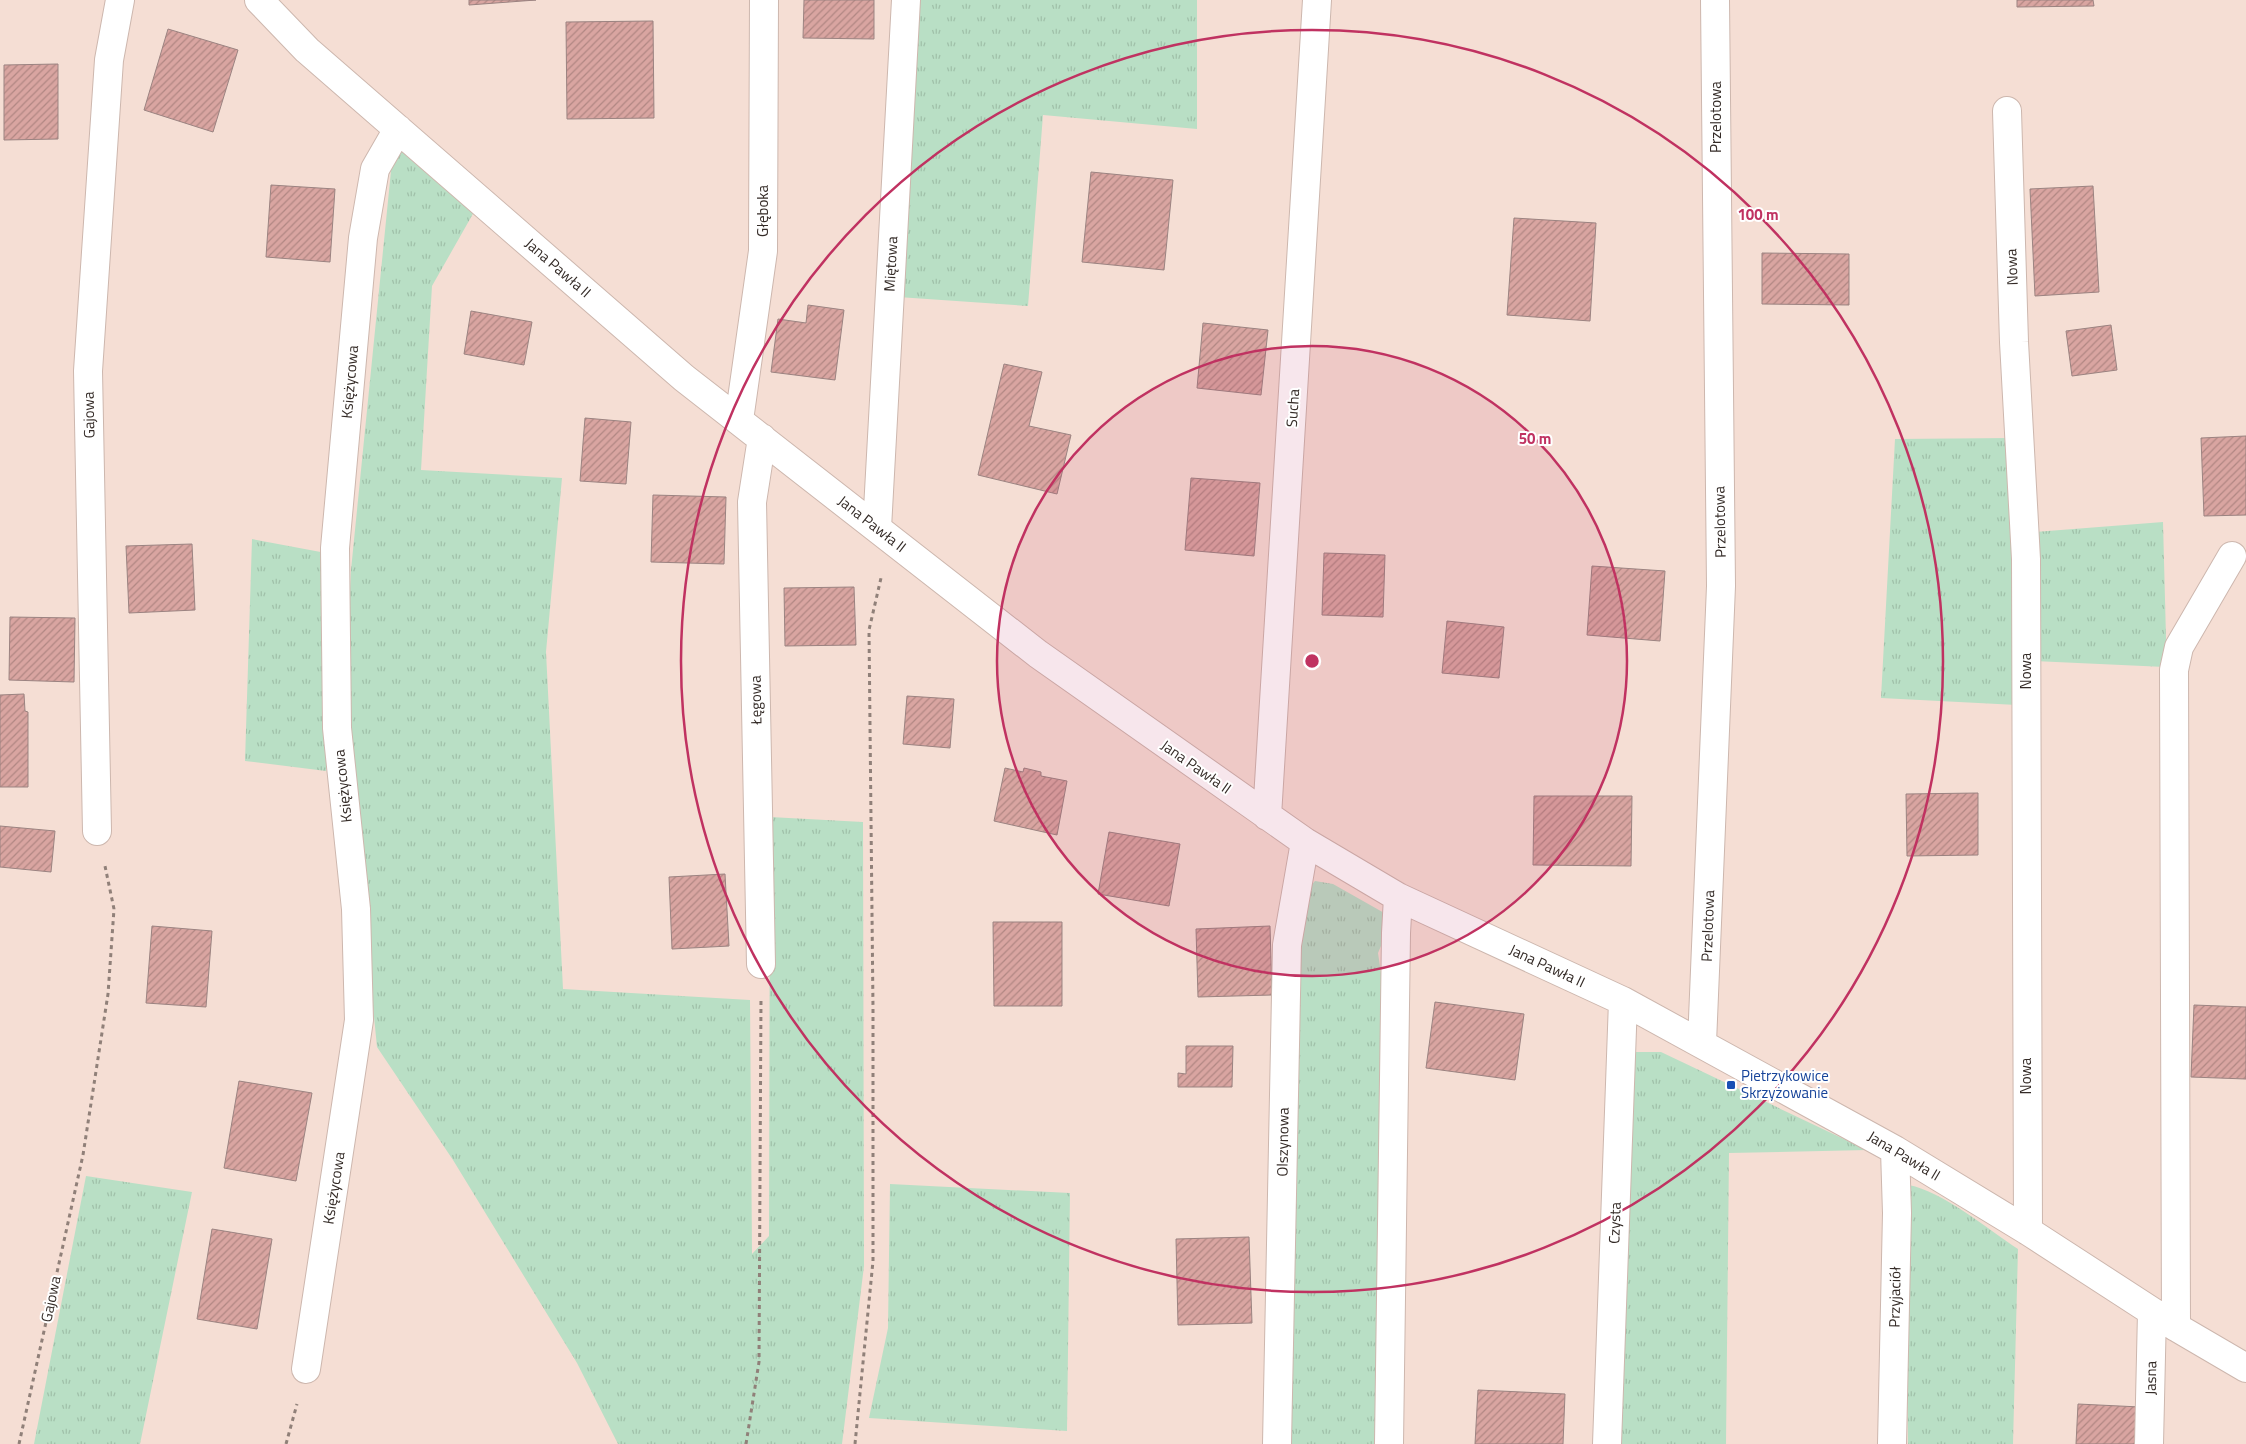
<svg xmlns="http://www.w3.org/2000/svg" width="2246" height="1444" font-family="'Titillium Web',sans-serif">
	<defs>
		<pattern id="grass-tufts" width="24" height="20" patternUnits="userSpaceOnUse" patternTransform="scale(1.25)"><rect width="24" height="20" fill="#b9dfc5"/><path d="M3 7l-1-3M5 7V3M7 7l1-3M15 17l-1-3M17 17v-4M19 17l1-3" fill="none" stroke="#a0c0a9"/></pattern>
		<pattern id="building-hatch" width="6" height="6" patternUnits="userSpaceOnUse" patternTransform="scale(1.25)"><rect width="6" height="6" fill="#d9a5a1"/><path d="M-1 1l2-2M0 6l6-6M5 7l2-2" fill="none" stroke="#b18783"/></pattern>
	</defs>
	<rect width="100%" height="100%" fill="#f5ded4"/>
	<path fill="url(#grass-tufts)" d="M915 0H1197V129L1043 115 1028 306 898 297Z
		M402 151 474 212 432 286 421 470 562 478 546 652 563 989 750 1000 752 1254 769 1236 770 817 863 822 864 1266 842 1444H618L577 1363 453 1160 377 1047 348 752 346 689 351 570 392 161Z
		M2011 438V542L2017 705 1881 698 1895 439Z
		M2163 522 2166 638 2165 667 2034 661 2035 532Z
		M252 539 326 553V771L245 761Z
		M1315 881 1333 884 1386 914 1388 929 1378 953 1382 980 1379 1444H1289L1295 947 1306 891Z
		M1633 1052H1661L1867 1150 1729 1153 1726 1444H1617Z
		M86 1176 192 1192 140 1444H34Z
		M890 1184 1070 1193 1067 1431 869 1418 888 1328Z
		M1908 1185C1941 1190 1989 1230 2018 1249L2013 1444H1908L1905 1194Z"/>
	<path fill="url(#building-hatch)" stroke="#9b8381" d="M469 0H536L469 5Z
		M804 0H874V39L803 38Z
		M2017 0H2093L2094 6 2017 7Z
		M653 21 654 118 567 119 566 22Z
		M168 29 238 50 213 132 144 110Z
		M58 64V139L4 140V65Z
		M1091 172 1173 180 1164 270 1082 262Z
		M271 185 335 189 330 262 266 257Z
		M2093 186 2099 292 2035 296 2030 189Z
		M1514 218 1596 223 1590 321 1507 315Z
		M1762 253 1849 254V305L1762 304Z
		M808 305 844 310 835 380 771 372 778 319 806 323Z
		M471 311 532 322 524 365 464 354Z
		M1203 323 1268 330 1261 395 1197 388Z
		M2111 325 2117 370 2072 376 2066 331Z
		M1004 364 1042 372 1029 426 1071 435 1057 494 978 475Z
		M585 418 631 422 626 484 580 481Z
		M2246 436V515L2204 516 2201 438Z
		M1191 478 1260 483 1254 556 1185 550Z
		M653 495 726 497 724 564 651 562Z
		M192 544 195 610 129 613 126 546Z
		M1324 553 1385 555 1383 617 1322 615Z
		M1592 566 1665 571 1660 641 1587 635Z
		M854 587 856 645 785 646 784 588Z
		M10 617 75 618 74 682 9 680Z
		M1447 621 1504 627 1499 678 1442 673Z
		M24 694 25 711 28 712V787H0V695Z
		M907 696 954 699 950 748 903 744Z
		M1005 768 1023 772 1024 768 1041 772V776L1067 781 1057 835 994 821Z
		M1978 793V855L1907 856 1906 794Z
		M1534 796H1632L1631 866 1533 865Z
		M0 826 55 831 51 872 0 867Z
		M1109 832 1180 844 1169 906 1098 894Z
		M725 874 729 946 672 949 669 877Z
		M993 922H1062V1006H994Z
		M152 926 212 931 206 1007 146 1003Z
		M1270 926 1272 995 1198 997 1196 929Z
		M1435 1002 1524 1014 1515 1080 1426 1068Z
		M2194 1005 2246 1007V1079L2191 1077Z
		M1186 1046H1233L1232 1087H1178V1073L1186 1074Z
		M239 1081 312 1093 296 1181 224 1168Z
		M212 1229 272 1239 257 1329 197 1319Z
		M1249 1237 1252 1323 1178 1325 1176 1239Z
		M1478 1390 1565 1394 1563 1444H1475Z
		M2078 1404 2140 1407 2138 1444H2076Z"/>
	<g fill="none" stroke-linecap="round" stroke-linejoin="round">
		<defs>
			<path id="minor" d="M259 0 307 50 684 378 1038 654 1305 842 1398 897 1623 1001 1895 1150 2028 1231 2176 1327 2246 1368
				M2007 111 2014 342 2026 559 2028 1231
				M739 420 763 251 764 0
				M877 528 906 0
				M1267 816 1317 0
				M97 831 88 371 109 60 120 0
				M761 964 752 502 762 438
				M1702 1043 1721 586 1715 0
				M2176 1327 2174 670 2179 647 2232 556
				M306 1369 359 1020 356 909 337 728 335 548 363 238 375 169 398 129
				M1277 1444 1287 945 1305 842
				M1389 1444 1396 933 1398 897
				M1607 1444 1623 1001
				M1892 1444 1897 1213 1895 1150
				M2149 1444 2152 1312"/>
		</defs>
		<use href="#minor" stroke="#cdb7ae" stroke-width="30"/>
		<path stroke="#908079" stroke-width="3" stroke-dasharray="4 4" stroke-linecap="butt" d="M19 1444 83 1155 108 994 114 909 105 866
			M286 1444 297 1404
			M746 1444 759 1362 761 998
			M855 1444 873 1261V1007L869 630 881 578"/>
		<use href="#minor" stroke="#fff" stroke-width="28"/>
	</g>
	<circle cx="1312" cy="661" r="315" fill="#c03261" fill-opacity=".12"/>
	<g fill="none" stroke="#c03261" stroke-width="2.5">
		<circle cx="1312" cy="661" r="315"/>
		<circle cx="1312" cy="661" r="631"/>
	</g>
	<rect fill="#1a4fb4" stroke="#fff" stroke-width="2" x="1726" y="1080" width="10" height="10" rx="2.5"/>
	<g text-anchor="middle" stroke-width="4" stroke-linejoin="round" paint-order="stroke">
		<g font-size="15" fill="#342b27" stroke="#fff">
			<text transform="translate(1716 117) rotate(-90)" y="5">Przelotowa</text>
			<text transform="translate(763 211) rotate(-90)" y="5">Głęboka</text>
			<text transform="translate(891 264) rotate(-87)" y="5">Miętowa</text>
			<text transform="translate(2012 267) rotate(-92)" y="5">Nowa</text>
			<text transform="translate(558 268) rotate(41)" y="5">Jana Pawła II</text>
			<text transform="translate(350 382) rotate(-85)" y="5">Księżycowa</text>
			<text transform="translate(1293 408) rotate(-86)" y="5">Sucha</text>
			<text transform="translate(89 415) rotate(-91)" y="5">Gajowa</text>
			<text transform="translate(1720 522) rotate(-91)" y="5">Przelotowa</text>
			<text transform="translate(872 524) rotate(38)" y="5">Jana Pawła II</text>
			<text transform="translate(2026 671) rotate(-90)" y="5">Nowa</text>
			<text transform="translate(756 700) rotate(-91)" y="5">Łęgowa</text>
			<text transform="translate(1196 767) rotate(35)" y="5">Jana Pawła II</text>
			<text transform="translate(343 786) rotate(-96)" y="5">Księżycowa</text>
			<text transform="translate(1708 926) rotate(-88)" y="5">Przelotowa</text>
			<text transform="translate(1547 966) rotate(25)" y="5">Jana Pawła II</text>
			<text transform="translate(2026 1076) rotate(-90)" y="5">Nowa</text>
			<text transform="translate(1283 1142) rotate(-89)" y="5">Olszynowa</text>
			<text transform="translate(1904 1156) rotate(31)" y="5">Jana Pawła II</text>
			<text transform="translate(334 1188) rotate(-81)" y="5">Księżycowa</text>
			<text transform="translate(1615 1223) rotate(-88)" y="5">Czysta</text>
			<text transform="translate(1895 1297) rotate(-89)" y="5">Przyjaciół</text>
			<text transform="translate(51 1299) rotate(-78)" y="5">Gajowa</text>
			<text transform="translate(2151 1378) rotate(-89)" y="5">Jasna</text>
		</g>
		<g font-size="15" fill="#164399" stroke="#fff" text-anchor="start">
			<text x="1741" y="1081">Pietrzykowice<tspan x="1741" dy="17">Skrzyżowanie</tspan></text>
		</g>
	</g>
	<circle cx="1312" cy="661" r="8" fill="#c03261" stroke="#fff" stroke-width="2.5"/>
	<g font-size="15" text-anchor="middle" font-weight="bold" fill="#c03261" stroke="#fff" stroke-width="4" stroke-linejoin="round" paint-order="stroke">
		<text x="1758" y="220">100 m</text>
		<text x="1535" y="444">50 m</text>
	</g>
</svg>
